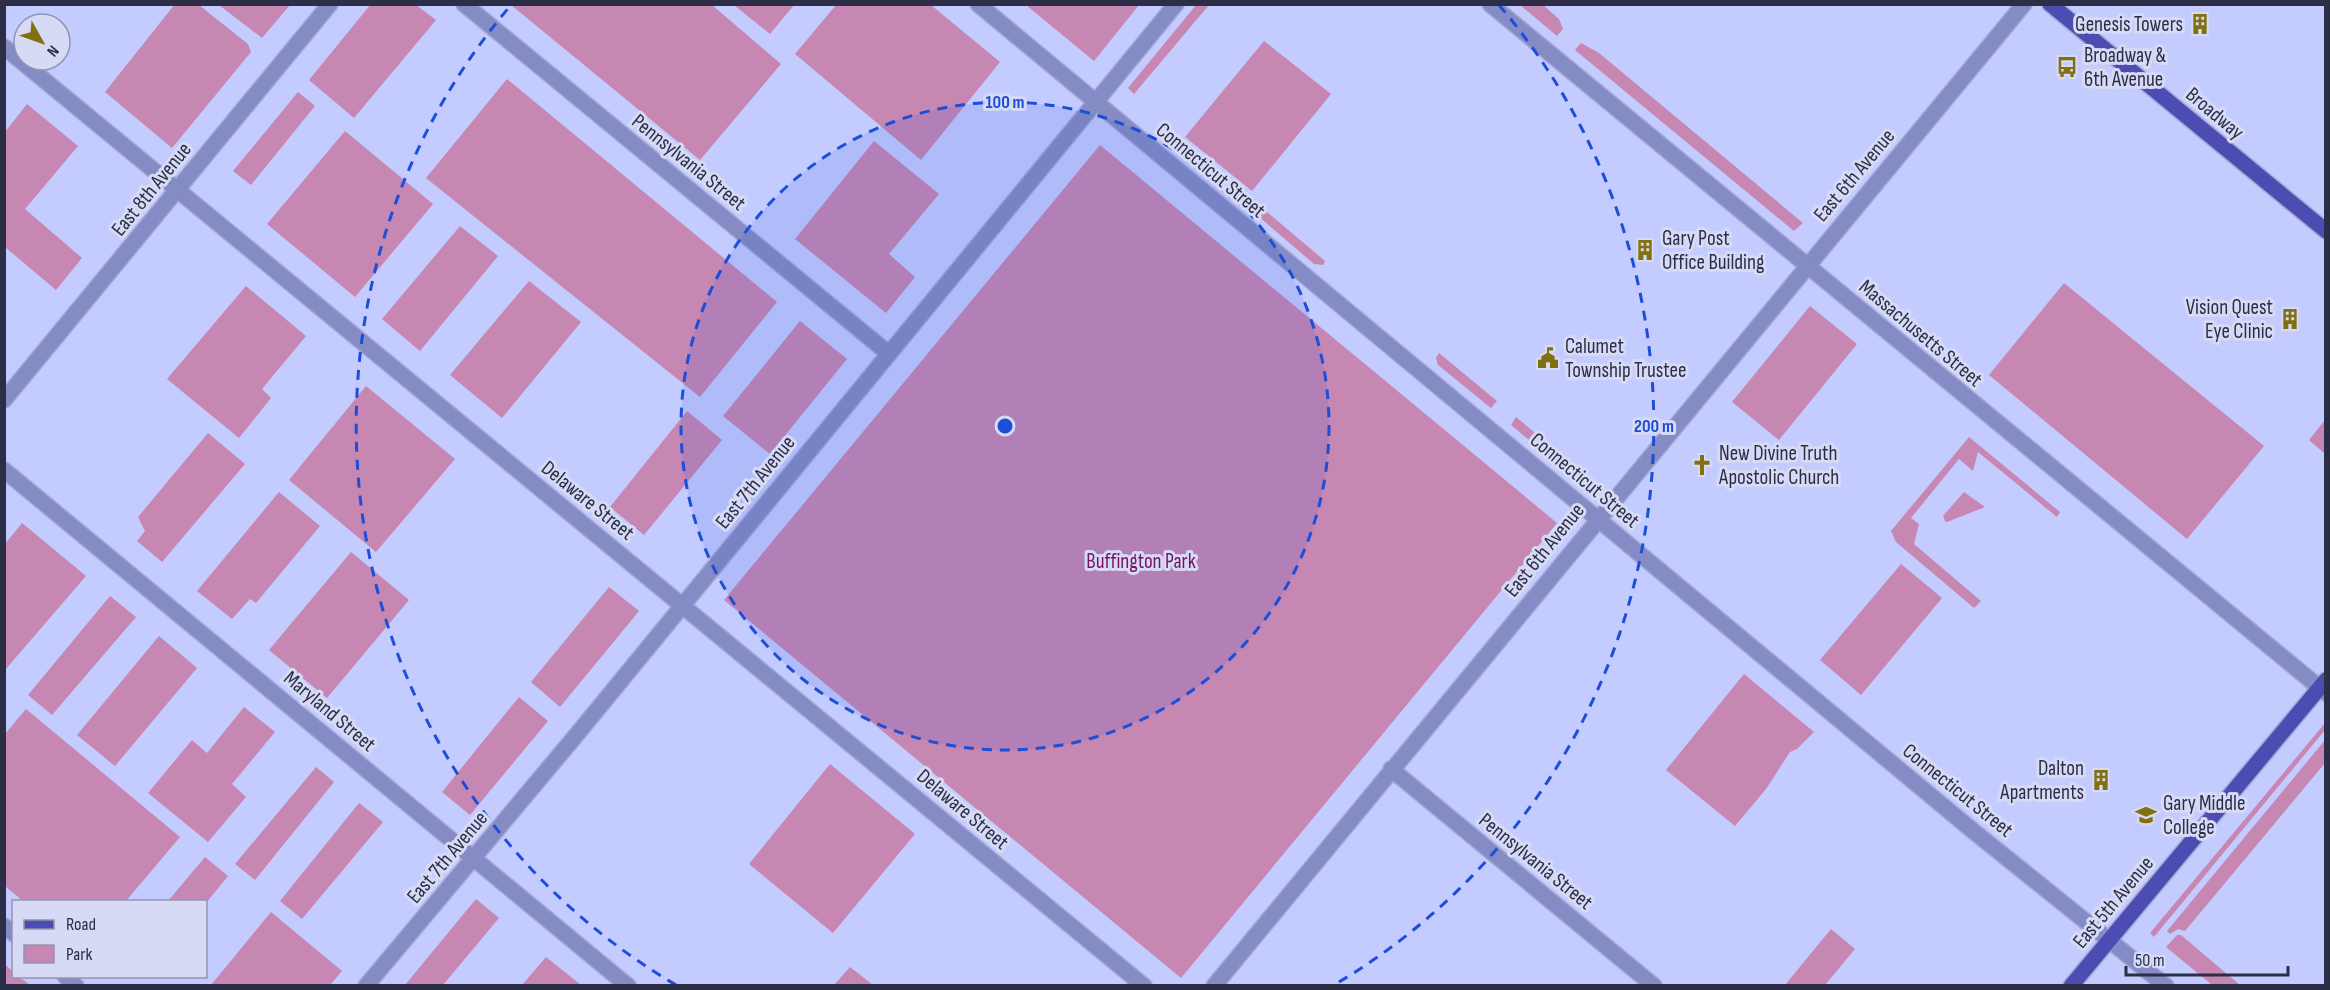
<svg xmlns="http://www.w3.org/2000/svg" width="2330" height="990" font-family="'Sofia Sans Condensed',sans-serif">
	<rect width="100%" height="100%" fill="#c4cbfe"/>
	<path fill="#c687b2" d="M175 4 199 5 248 44 251 52 172 148 105 92Z
		M371 4 416 5 436 20 354 118 309 80Z
		M219 5H290L262 38Z
		M511 5H712L781 64 700 160Z
		M734 5H794L770 34Z
		M931 5 1000 62 921 160 795 54 836 5Z
		M1026 5H1139L1094 61Z
		M1196 5H1209L1134 94 1128 88Z
		M1520 5H1543L1559 19 1563 29 1557 36Z
		M1264 41 1331 94 1252 191 1185 137Z
		M1581 43 1599 53 1803 223 1794 231 1575 50Z
		M507 79 777 302 700 397 426 178Z
		M298 92 315 106 251 185 233 171Z
		M27 104 78 146 25 209 82 258 56 290 5 247V132Z
		M345 131 433 204 355 297 267 224Z
		M874 141 939 194 889 254 915 277 886 313 795 239Z
		M1100 145 1557 523 1181 978 724 600Z
		M1235 185 1325 261 1323 265 1314 264 1229 191Z
		M460 226 498 256 420 351 382 319Z
		M529 281 581 322 502 418 450 375Z
		M2064 283 2264 446 2187 539 1989 375Z
		M246 286 306 336 262 389 271 398 239 438 167 379Z
		M1810 306 1857 344 1779 440 1732 402Z
		M800 321 847 359 770 454 723 416Z
		M1439 353 1497 401 1491 408 1438 365 1436 358Z
		M366 386 455 459 376 552 289 480Z
		M687 411 722 440 644 535 610 507Z
		M1516 417 1592 480 1586 487 1511 425Z
		M2325 420V454L2309 440Z
		M208 433 245 464 162 562 137 541 145 531 138 517Z
		M1969 437 2060 512 2057 517 1978 452 1973 471 1959 459 1911 518 1919 524 1914 544 1981 601 1974 608 1896 542 1891 531Z
		M279 492 320 526 256 603 250 599 232 619 197 591Z
		M1964 492 1985 507 1947 522 1945 521 1943 516Z
		M22 523 86 576 5 670V544Z
		M351 552 409 600 327 698 269 650Z
		M1901 564 1942 598 1861 695 1820 660Z
		M609 587 639 611 560 707 531 682Z
		M110 596 136 617 52 715 28 695Z
		M159 636 197 668 115 766 77 735Z
		M1744 674 1814 732 1797 749 1790 752 1766 789 1735 826 1666 770Z
		M519 697 548 721 470 815 442 792Z
		M244 707 275 732 232 784 246 797 208 842 148 793 192 740 207 753Z
		M26 709 180 837 126 901H23L5 886V734Z
		M2325 723V730L2154 937 2150 933Z
		M2325 740V763L2185 931 2178 929 2170 934 2167 931Z
		M830 764 915 834 833 933 749 864Z
		M316 767 334 782 255 880 235 864Z
		M359 803 383 822 302 919 280 901Z
		M205 857 228 876 206 903 168 901Z
		M476 899 499 918 443 985H405Z
		M271 912 342 971 330 985H211Z
		M1831 929 1855 949 1825 985H1785Z
		M2177 935H2181L2240 985H2212L2166 947Z
		M546 957 581 985H522Z
		M5 964 13 972 14 976 19 977 30 985H5Z
		M850 967 873 985H834Z"/>
	<g fill="none" stroke-linecap="round" stroke-linejoin="round">
		<defs>
			<path id="minor" d="M464 4 888 353
				M978 4 1972 830 2166 986
				M4 47 1144 986
				M4 470 628 986
				M1391 769 1654 986
				M366 986 578 733 1176 4
				M1214 986 2024 4"/>
			<path id="tertiary" d="M1490 4 2326 693
				M4 400 330 4
				M4 926 14 934
				M65 976 76 986"/>
			<path id="primary" d="M2050 4 2326 231
				M2071 986 2326 680"/>
		</defs>
		<use href="#minor" stroke="#a2a8d6" stroke-width="18"/>
		<use href="#tertiary" stroke="#a2a8d6" stroke-width="18"/>
		<use href="#primary" stroke="#a2a8d6" stroke-width="18"/>
		<use href="#minor" stroke="#858bc4" stroke-width="15"/>
		<use href="#tertiary" stroke="#858bc4" stroke-width="15"/>
		<use href="#primary" stroke="#4c4cb3" stroke-width="15"/>
	</g>
	<circle cx="1005" cy="426" r="324" fill="#1d4ed8" fill-opacity=".12"/>
	<g fill="none" stroke="#1d4ed8" stroke-width="3" stroke-dasharray="10 8">
		<circle cx="1005" cy="426" r="324"/>
		<path d="M676 985A649 649 0 0 1 511 5M1499 5A649 649 0 0 1 1334 985"/>
	</g>
	<defs>
		<symbol id="building-bare" viewBox="-9 -9 18 18"><path d="M-4-6H4V6H1V3H-1V6H-4ZM-2.5-4.3h1.7v1.8h-1.7ZM.8-4.3h1.7v1.8H.8ZM-2.5-1h1.7V.8h-1.7ZM.8-1h1.7V.8H.8Z" fill="#807010" stroke="#d6daf4" stroke-width="2.5" paint-order="stroke"/></symbol>
		<symbol id="bus-bare" viewBox="-9 -9 18 18"><path d="M-5-6H5V4H4V6H2V4H-2V6H-4V4H-5ZM-3.5-4V0h7V-4ZM-3.5 1.2v1.5H-2V1.2ZM2 1.2v1.5H3.5V1.2Z" fill="#807010" stroke="#d6daf4" stroke-width="2.5" paint-order="stroke"/></symbol>
		<symbol id="civic-bare" viewBox="-9 -9 18 18"><path d="M-.6-6.5H3V-4.5H.6V-3L4-1V1h2V6H-6V1h2V-1L-.6-3ZM-1.2 2.5V6h2.4V2.5Z" fill="#807010" stroke="#d6daf4" stroke-width="2.5" paint-order="stroke"/></symbol>
		<symbol id="church-bare" viewBox="-9 -9 18 18"><path d="M-1.2-6h2.4v3.5h3.3v2.4h-3.3V6h-2.4V-.1h-3.3v-2.4h3.3Z" fill="#807010" stroke="#d6daf4" stroke-width="2.5" paint-order="stroke"/></symbol>
		<symbol id="school-bare" viewBox="-9 -9 18 18"><path d="M0-5L7-2L0 1L-7-2ZM-4 1L0 2.5L4 1V4Q0 6-4 4Z" fill="#807010" stroke="#d6daf4" stroke-width="2.5" paint-order="stroke"/></symbol>
	</defs>
	<g fill-rule="evenodd">
		<use href="#building-bare" x="2185" y="9" width="30" height="30"/>
		<use href="#bus-bare" x="2052" y="52" width="30" height="30"/>
		<use href="#building-bare" x="1630" y="235" width="30" height="30"/>
		<use href="#building-bare" x="2275" y="304" width="30" height="30"/>
		<use href="#civic-bare" x="1533" y="343" width="30" height="30"/>
		<use href="#church-bare" x="1687" y="450" width="30" height="30"/>
		<use href="#building-bare" x="2086" y="765" width="30" height="30"/>
		<use href="#school-bare" x="2131" y="800" width="30" height="30"/>
	</g>
	<g text-anchor="middle" stroke-width="6" stroke-linejoin="round" paint-order="stroke">
		<g font-size="21" fill="#2b2e46" stroke="#d6daf4" text-anchor="start">
			<text x="2183" y="31" text-anchor="end">Genesis Towers</text>
			<text x="2084" y="62">Broadway &amp;<tspan x="2084" dy="24">6th Avenue</tspan></text>
			<text x="1662" y="245">Gary Post<tspan x="1662" dy="24">Office Building</tspan></text>
			<text x="2273" y="314" text-anchor="end">Vision Quest<tspan x="2273" dy="24">Eye Clinic</tspan></text>
			<text x="1565" y="353">Calumet<tspan x="1565" dy="24">Township Trustee</tspan></text>
			<text x="1719" y="460">New Divine Truth<tspan x="1719" dy="24">Apostolic Church</tspan></text>
			<text x="2084" y="775" text-anchor="end">Dalton<tspan x="2084" dy="24">Apartments</tspan></text>
			<text x="2163" y="810">Gary Middle<tspan x="2163" dy="24">College</tspan></text>
		</g>
		<g font-size="21" fill="#2b2e46" stroke="#d6daf4">
			<text transform="translate(2215 113) rotate(40)" y="7">Broadway</text>
			<text transform="translate(689 162) rotate(39)" y="7">Pennsylvania Street</text>
			<text transform="translate(1211 170) rotate(40)" y="7">Connecticut Street</text>
			<text transform="translate(1854 175) rotate(-50)" y="7">East 6th Avenue</text>
			<text transform="translate(151 189) rotate(-51)" y="7">East 8th Avenue</text>
			<text transform="translate(1921 333) rotate(40)" y="7">Massachusetts Street</text>
			<text transform="translate(1585 480) rotate(40)" y="7">Connecticut Street</text>
			<text transform="translate(755 482) rotate(-51)" y="7">East 7th Avenue</text>
			<text transform="translate(588 500) rotate(39)" y="7">Delaware Street</text>
			<text transform="translate(1544 550) rotate(-51)" y="7">East 6th Avenue</text>
			<text transform="translate(330 711) rotate(40)" y="7">Maryland Street</text>
			<text transform="translate(1958 790) rotate(39)" y="7">Connecticut Street</text>
			<text transform="translate(963 809) rotate(40)" y="7">Delaware Street</text>
			<text transform="translate(447 857) rotate(-50)" y="7">East 7th Avenue</text>
			<text transform="translate(1536 861) rotate(39)" y="7">Pennsylvania Street</text>
			<text transform="translate(2113 902) rotate(-50)" y="7">East 5th Avenue</text>
		</g>
		<g font-size="21" fill="#771162" stroke="#d6daf4">
			<text x="1141" y="568">Buffington Park</text>
		</g>
	</g>
	<circle cx="1005" cy="426" r="9" fill="#1d4ed8" stroke="#d6daf4" stroke-width="3"/>
	<g font-size="18" text-anchor="middle" font-weight="bold" fill="#1d4ed8" stroke="#d6daf4" stroke-width="6" stroke-linejoin="round" paint-order="stroke">
		<text x="1005" y="108">100 m</text>
		<text x="1654" y="432">200 m</text>
	</g>
	<rect width="2330" height="990" fill="none" stroke="#2b2e46" stroke-width="12"/>
	<rect x="12" y="900" width="195" height="78" fill="#d6daf4" stroke="#9295ae" stroke-width="1.5"/>
	<rect x="24" y="920" width="30" height="9" fill="#4c4cb3" stroke="#9295ae" stroke-width="1.5"/>
	<text x="66" y="930" font-size="18" fill="#2b2e46">Road</text>
	<rect x="24" y="945" width="30" height="18" fill="#c687b2" stroke="#9295ae" stroke-width="1.5"/>
	<text x="66" y="960" font-size="18" fill="#2b2e46">Park</text>
	<g transform="translate(42 42) rotate(130)"><circle r="28" fill="#d6daf4" stroke="#9295ae" stroke-width="1.5"/>
	<path d="M0-4.5L10 22L0 15L-10 22Z" fill="#807010"/>
	<text y="-9" font-size="16" font-weight="bold" text-anchor="middle" fill="#2b2e46">N</text>
	</g>
	<path d="M2126 966v9h162v-9" fill="none" stroke="#2b2e46" stroke-width="3"/>
	<text x="2135" y="966" font-size="18" fill="#2b2e46" stroke="#d6daf4" stroke-width="4.5" paint-order="stroke">50 m</text>
</svg>
